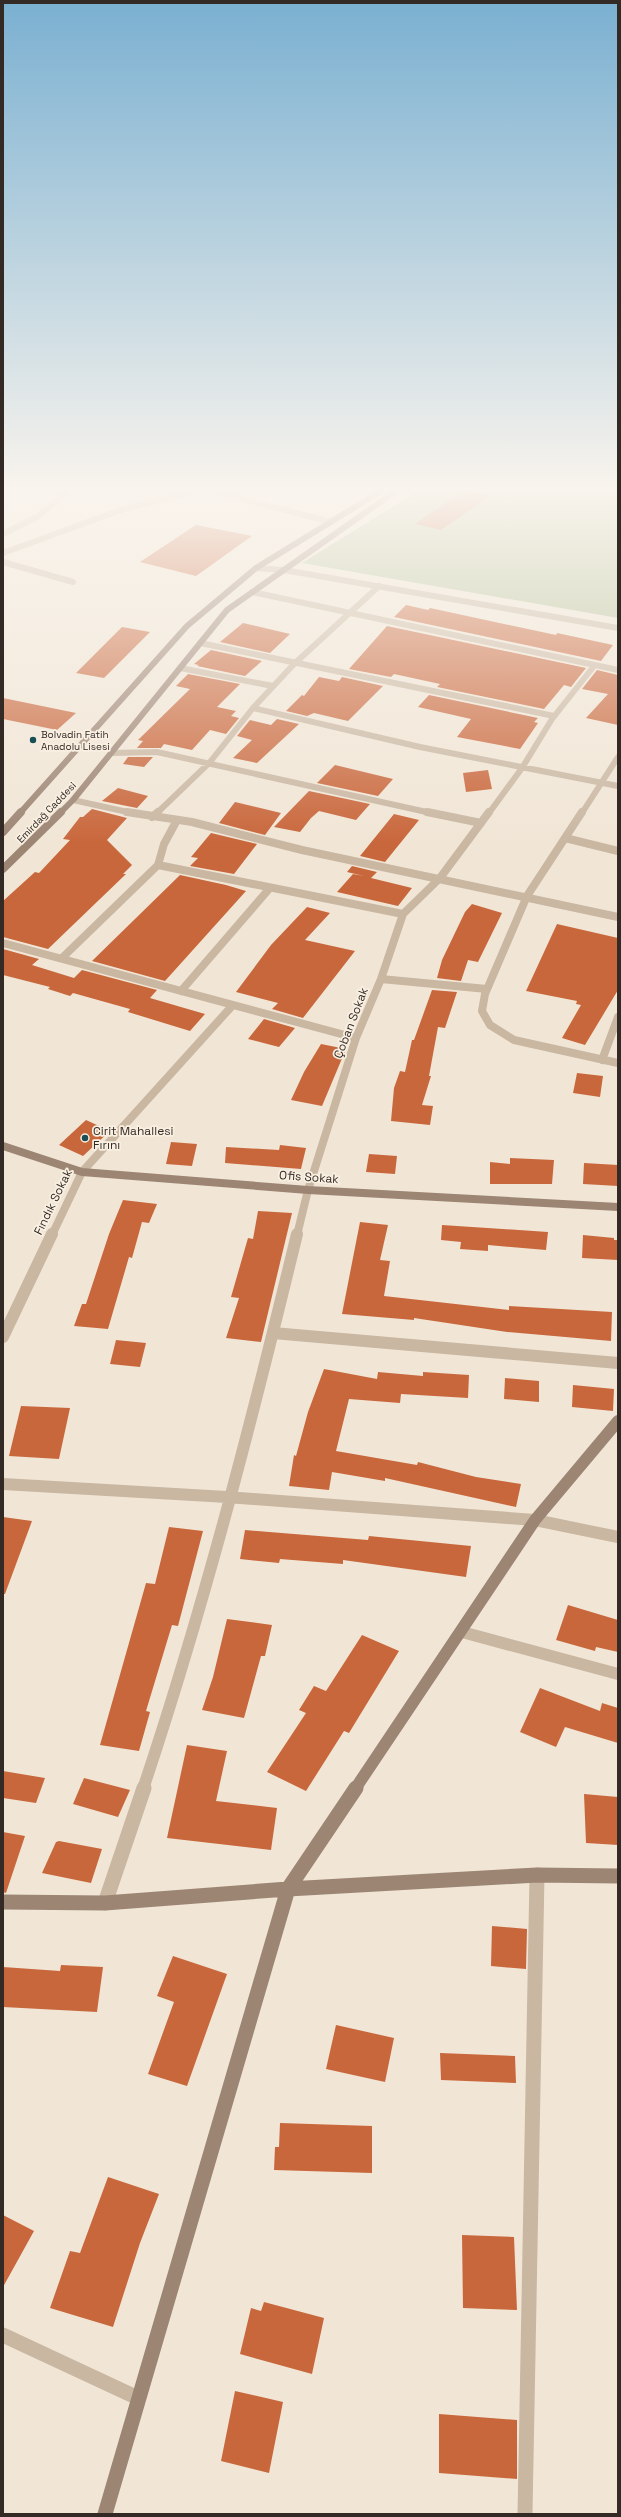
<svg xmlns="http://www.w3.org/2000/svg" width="621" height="2517" font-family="'Space Grotesk',sans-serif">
	<rect width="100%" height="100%" fill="#f1e6d6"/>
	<path fill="#b0c096" d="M418 491H618V618L302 563Z"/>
	<path fill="#c9673c" d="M463 491 491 495 441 530 415 524Z
		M196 525 252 536 196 576 140 562Z
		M406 605 428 610 430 608 556 635 557 633 613 645 601 661 394 617Z
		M243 623 290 634 270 653 220 642Z
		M387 626 586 668 571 687 564 685 544 709 437 687 440 684 394 674 391 677 349 669Z
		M122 627 150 632 104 678 76 673Z
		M211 650 262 661 245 676 197 666 199 665 194 664Z
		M597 670 618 675V725L586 718 608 694 582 689Z
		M188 674 240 684 217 707 236 711 231 716 239 718 226 734 210 730 192 750 164 744 161 748H137L143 741 138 740 190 689 176 686Z
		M319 677 339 681 342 677 383 686 348 721 314 713 307 716 286 711 302 695 304 696Z
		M429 695 538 718 534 722 538 723 520 749 457 737 471 719 418 707Z
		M3 698 76 713 57 730 3 719Z
		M277 719 299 724 257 763 233 758 252 740 237 736 250 720 271 725Z
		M128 757H153L144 767 123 764Z
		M335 765 393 779 378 796 317 783Z
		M488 770 492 789 466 792 463 773Z
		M118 788 148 796 137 808 102 801Z
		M309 791 370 804 356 820 319 811 311 818 300 832 274 827Z
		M235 802 281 813 265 835 219 823Z
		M92 809 127 818 107 840 132 865 123 874H126L48 949 3 937V901L35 872 39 873 70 840 63 839 80 817H83Z
		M394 814 419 820 385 862 360 856Z
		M211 833 257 844 234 874 190 866 198 858 191 857Z
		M352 866 377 872 371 878 412 888 398 906 337 892 353 874 364 876 347 872Z
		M180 875 226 885 246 891 165 981 92 961Z
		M472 904 502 913 478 962 468 960 461 981 437 978 442 960 465 912Z
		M307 907 330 913 305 940 355 951 303 1018 272 1009 278 1003 236 992 271 945Z
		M557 924 618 938V990L585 1045 562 1038 581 1005 576 1004 577 1001 526 991Z
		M3 949 39 959 32 965 74 978 82 970 157 990 150 998 205 1014 190 1031 128 1012 130 1009 73 993 70 996 48 989 50 987 3 975Z
		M432 990 457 992 445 1028 438 1027 429 1076H431L422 1105 433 1106 430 1125 391 1121 394 1088 400 1071 405 1072 412 1040H414Z
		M264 1019 295 1028 279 1047 248 1039Z
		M321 1044 346 1049 322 1106 291 1100 304 1072Z
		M577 1073 603 1076 600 1097 573 1093Z
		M86 1120 110 1131 83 1156 59 1145Z
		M171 1142 197 1144 192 1166 166 1164Z
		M280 1145 306 1148 301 1169 225 1163 226 1147 279 1150Z
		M369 1154 397 1156 395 1174 366 1172Z
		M510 1158 554 1160 552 1184H490V1162L510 1164Z
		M584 1163 618 1165V1186L583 1184Z
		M123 1200 157 1204 149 1223 142 1222 132 1258 129 1257 108 1329 74 1326 82 1304H86L109 1234Z
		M258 1211 292 1213 261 1342 226 1338 239 1298 231 1297 248 1238 253 1239Z
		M360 1222 388 1225 380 1260 390 1261 384 1296 509 1310V1306L612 1312 611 1341 507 1332 414 1318V1320L342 1314Z
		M442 1225 548 1232 546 1250 488 1245V1251L460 1249 461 1242 441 1240Z
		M583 1235 614 1238V1240H618V1260L582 1258Z
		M116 1340 146 1343 140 1367 110 1364Z
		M324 1369 377 1379 378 1372 423 1376V1372L469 1375 468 1398 401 1394 400 1403 349 1399 336 1451 417 1465 418 1462 476 1477 521 1484 516 1507 385 1478V1481L332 1472 329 1490 289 1486 294 1455 296 1456 308 1412Z
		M505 1378 539 1381V1402L504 1399Z
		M573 1385 614 1389 613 1411 572 1407Z
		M21 1406 70 1408 59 1459 9 1456Z
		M3 1517 32 1521 5 1594H3Z
		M169 1527 203 1531 178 1626 172 1625 146 1711 150 1712 139 1751 100 1745 146 1583 155 1584Z
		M245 1530 368 1540 369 1536 471 1546 466 1577 343 1560V1564L280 1559 279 1563 240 1559Z
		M568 1605 618 1620V1652L596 1647 595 1651 556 1640Z
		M227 1619 272 1625 265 1656H261L244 1718 202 1710 213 1677Z
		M362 1635 399 1651 349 1733 344 1731 306 1791 267 1772 306 1713 299 1710 314 1686 326 1691Z
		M540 1688 600 1711 602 1703 618 1708V1743L565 1727 556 1747 520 1732Z
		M187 1745 227 1751 216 1801 277 1808 271 1850 167 1838Z
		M3 1771 45 1778 36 1803 3 1798Z
		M84 1778 130 1790 118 1817 73 1804Z
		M584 1794 618 1797V1845L586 1843Z
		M3 1832 25 1836 6 1893 3 1892Z
		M59 1841 102 1849 91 1883 42 1873 56 1842Z
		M492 1926 527 1929 526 1969 491 1966Z
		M173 1956 227 1974 187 2086 148 2074 174 2002 157 1996Z
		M61 1965 103 1967 97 2012 3 2007V1967L60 1971Z
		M336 2025 394 2038 385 2082 326 2069Z
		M440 2053 515 2056 516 2083 441 2080Z
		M280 2123 372 2126V2173L274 2170 275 2147H279Z
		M108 2177 159 2194 140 2243 113 2327 50 2308 70 2251 80 2253Z
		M3 2215 34 2231 3 2287Z
		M462 2235 514 2237 517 2310 463 2308Z
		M264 2302 324 2318 312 2374 240 2354 251 2308 261 2311Z
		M235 2391 283 2402 269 2473 221 2461Z
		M439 2414 517 2420V2479L439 2473Z"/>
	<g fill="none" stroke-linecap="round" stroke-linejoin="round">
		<path stroke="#c9b7a2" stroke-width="6" d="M211 491 331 522
			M3 534 37 517 68 491
			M3 553 121 510 194 491
			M3 562 73 582
			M256 568 284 570 618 628
			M252 592 618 670
			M200 643 554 716
			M180 668 273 686
			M253 708 420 747 618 786
			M111 753 157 752 431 813
			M73 800 132 813
			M157 813 210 762 253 708 294 664 379 586
			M489 813 522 768 552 719 594 666
			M582 813 618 757"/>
		<path stroke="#c9b7a2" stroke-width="8" d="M127 812 192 822 302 850 618 917
			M427 812 481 823
			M582 812 527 896 485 994 482 1011 490 1025 514 1040 618 1063
			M152 817 158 812
			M565 838 618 851
			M158 865 403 914
			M3 943 356 1038
			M62 958 158 865 164 844 177 820
			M381 979 487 989
			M181 991 269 889
			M602 1060 618 1017
			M52 1235 82 1172 232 1006
			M297 1235 308 1190 356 1038 381 979 403 914 440 878 489 812"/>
		<path stroke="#c9b7a2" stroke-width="12" d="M273 1333 618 1363
			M3 1337 52 1234
			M3 1484 227 1497 535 1520 618 1537
			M462 1632 618 1674
			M143 1789C204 1607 252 1420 297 1234"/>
		<path stroke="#c9b7a2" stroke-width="15" d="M105 1903 144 1788
			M3 2335 138 2398
			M525 2514 537 1875"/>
		<path stroke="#9d8574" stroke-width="6" d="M20 813 187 626 256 568 381 491
			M60 813 73 800 227 610 396 491"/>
		<path stroke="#9d8574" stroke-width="8" d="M3 832 21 812
			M3 869 61 812
			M3 1146 82 1172 308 1190 618 1207"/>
		<path stroke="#9d8574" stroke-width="12" d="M355 1789 535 1520 618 1421"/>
		<path stroke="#9d8574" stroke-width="15" d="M3 1902 105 1903 288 1889 537 1875 618 1876
			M105 2514 288 1889 356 1788"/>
	</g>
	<linearGradient id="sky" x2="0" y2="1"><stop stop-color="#7ab0d1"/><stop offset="0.58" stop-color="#f9f4ed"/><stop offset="1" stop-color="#f9f4ed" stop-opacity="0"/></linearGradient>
	<rect width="621" height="843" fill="url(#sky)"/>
	<g fill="#1a4e56" stroke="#f9f0e2" stroke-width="1.5">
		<circle cx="33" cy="740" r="4"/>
		<circle cx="85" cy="1138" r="4"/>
	</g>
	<g text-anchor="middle" stroke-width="3.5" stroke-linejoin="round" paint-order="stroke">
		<g font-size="10" fill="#342a25" stroke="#f9f0e2" text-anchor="start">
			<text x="41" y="738">Bolvadin Fatih<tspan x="41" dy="12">Anadolu Lisesi</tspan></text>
		</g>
		<g font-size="10" fill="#342a25" stroke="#f9f0e2">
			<text transform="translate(46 812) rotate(-46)" y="4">Emirdağ Caddesi</text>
		</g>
		<g font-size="12" fill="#342a25" stroke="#f9f0e2">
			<text transform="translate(351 1023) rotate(-69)" y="4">Çoban Sokak</text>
			<text transform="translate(309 1177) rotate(4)" y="4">Ofis Sokak</text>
			<text transform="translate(53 1202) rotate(-64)" y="4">Fındık Sokak</text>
		</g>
		<g font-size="12" fill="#342a25" stroke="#f9f0e2" text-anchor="start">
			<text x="93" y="1135">Cirit Mahallesi<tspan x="93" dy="14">Fırını</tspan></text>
		</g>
	</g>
	<rect width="621" height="2517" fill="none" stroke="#342a25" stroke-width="8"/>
</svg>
